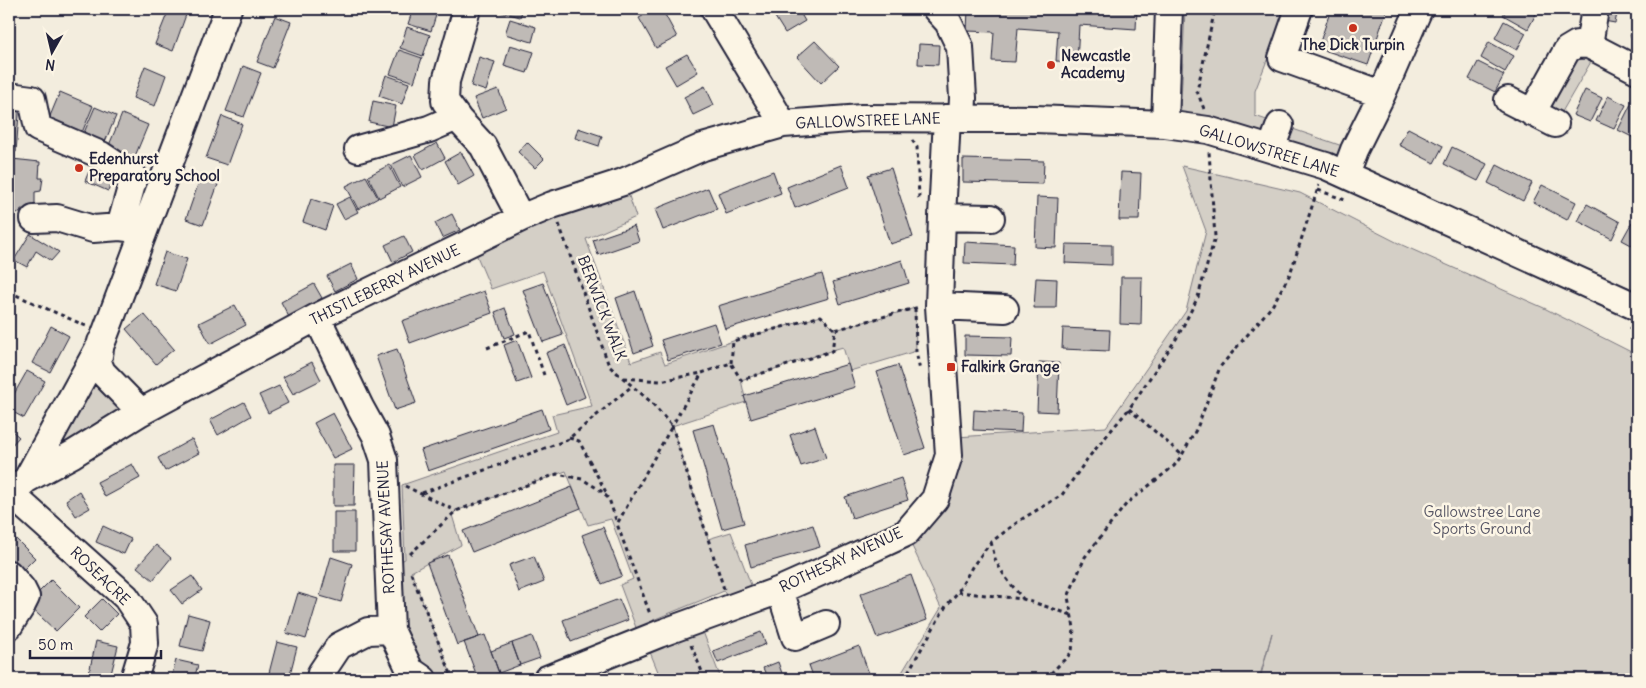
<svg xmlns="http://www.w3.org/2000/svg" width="1646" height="688" font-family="Delius,sans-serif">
	<rect width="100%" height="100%" fill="#f3edde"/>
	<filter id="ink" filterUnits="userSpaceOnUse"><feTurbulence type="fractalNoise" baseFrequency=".02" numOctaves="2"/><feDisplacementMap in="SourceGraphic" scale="10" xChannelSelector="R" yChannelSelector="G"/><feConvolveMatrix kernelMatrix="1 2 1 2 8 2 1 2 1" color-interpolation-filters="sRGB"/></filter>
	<g filter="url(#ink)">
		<path fill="#d4cfc6" stroke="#7b7880" d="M1185 9H1287L1255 91V116L1354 150 1345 174 1180 126Z
			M1579 58 1592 60 1555 124 1537 115 1571 61Z
			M1182 166 1300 193 1402 245 1544 308 1637 355V679H1260L1272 633 1259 679H898L941 608 911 544 945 505 954 484 957 437 1106 427 1186 311 1206 231Z
			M605 187 629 196 636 217 586 239 631 362 660 352 665 364 733 341 821 316 835 330 915 308 916 351 850 371 843 347 836 349 741 380 746 402 672 426 708 539 731 532 756 598 731 607 724 591 653 620 659 634 641 641 620 585 633 579 611 519 588 525 566 471 456 511 452 515 461 545 411 572 453 679H423L410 670 389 567 405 559 402 485 557 432 552 415 592 406 543 271 491 289 471 242Z
			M98 362 141 412 27 479Z
			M702 629 721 679H661L650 652Z"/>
		<path fill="#bfbab6" stroke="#22223b" d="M169 9H178L187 12 173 51 155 44Z
			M413 9H438L431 31 408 24Z
			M499 9H523L520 17 498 11Z
			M656 9H662L677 37 656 48 639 18Z
			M770 9H798L805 21 785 33Z
			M968 9H1137L1136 29 1079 25 1077 62 1056 61 1058 31 1018 28 1015 62 992 61 994 32 967 31Z
			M1331 9H1387L1368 65 1318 48Z
			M1507 9H1531L1537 12 1528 29 1503 15Z
			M1600 9H1618L1615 23 1598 20Z
			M275 16 291 22 273 68 257 62Z
			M510 19 536 27 532 42 505 34Z
			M1504 21 1526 33 1517 50 1495 38Z
			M1637 24V40L1630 36Z
			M407 27 430 35 423 56 400 48Z
			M815 41 839 66 821 83 797 57Z
			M1489 42 1514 56 1505 72 1481 58Z
			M919 44 939 45 938 65 918 64Z
			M510 45 534 52 527 73 504 66Z
			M399 50 422 58 414 82 390 74Z
			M687 54 698 72 676 85 665 66Z
			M479 57 495 62 486 91 471 86Z
			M1478 62 1504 75 1495 92 1469 79Z
			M145 66 166 75 155 106 133 98Z
			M243 66 261 73 244 117 226 111Z
			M386 75 409 83 402 104 379 96Z
			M705 86 714 105 693 115 684 97Z
			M498 89 506 108 482 118 474 98Z
			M1585 90 1602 98 1590 122 1573 115Z
			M60 92 93 106 81 135 48 121Z
			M1608 96 1626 105 1614 129 1596 121Z
			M9 100 20 101 16 152H9Z
			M373 101 396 106 392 127 369 122Z
			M1631 104 1637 107 1636 139 1618 130Z
			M95 107 116 116 104 144 83 135Z
			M122 114 148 125 133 161 107 150Z
			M222 116 242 124 227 165 206 158Z
			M578 128 602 136 599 146 575 138Z
			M1408 128 1443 146 1434 163 1399 145Z
			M527 142 544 159 535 168 518 152Z
			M437 143 445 158 423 170 415 155Z
			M1452 147 1487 164 1478 181 1444 164Z
			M461 152 474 176 458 185 445 161Z
			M96 154 120 165 108 191 85 181Z
			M411 155 422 177 402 187 391 165Z
			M12 159 40 162 39 178H43L41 191 35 192V211L21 209 20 213 9 212V175H11L12 168H9V162L12 163Z
			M963 159 1044 161 1043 184 963 182Z
			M389 165 400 187 379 198 368 176Z
			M841 165 849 187 795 208 787 187Z
			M1497 165 1532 183 1523 201 1488 183Z
			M891 168 913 237 890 244 868 175Z
			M773 171 781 193 726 214 718 193Z
			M1121 172 1141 173 1139 220H1119Z
			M202 173 220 179 203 225 186 219Z
			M366 176 378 198 358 209 346 186Z
			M1542 185 1576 202 1567 220 1533 202Z
			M708 188 717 209 663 230 655 209Z
			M350 197 358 212 344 219 336 204Z
			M1037 197 1058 198 1056 248 1035 247Z
			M311 199 333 206 325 230 303 222Z
			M1587 204 1620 222 1612 239 1578 221Z
			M452 214 460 230 442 238 435 223Z
			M1632 222 1637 225V248L1622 240Z
			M634 226 639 241 598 255 593 240Z
			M30 234 59 252 51 261 36 251 27 267 14 260Z
			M404 236 412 252 393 262 385 245Z
			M965 242 1014 245 1013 265 964 263Z
			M1066 244 1112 245V265L1065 263Z
			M165 252 187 259 176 291 154 284Z
			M902 260 909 283 840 304 833 282Z
			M351 264 358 279 335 291 327 276Z
			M822 274 829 298 725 329 718 306Z
			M1121 277H1142L1141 325 1120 324Z
			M1036 278 1057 279 1056 308H1034Z
			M543 283 563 335 543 342 523 290Z
			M314 284 322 298 289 317 281 302Z
			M484 291 492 313 410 343 402 321Z
			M635 291 653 346 634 353 616 298Z
			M235 305 246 325 210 344 199 323Z
			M505 308 515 334 504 338 495 312Z
			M144 314 174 349 156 364 126 329Z
			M714 323 721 343 668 360 661 340Z
			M51 326 69 336 50 372 32 363Z
			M1063 328 1110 330 1109 351 1062 349Z
			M965 336 1012 337 1011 356 965 355Z
			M517 340 531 378 517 383 504 345Z
			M565 345 585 397 566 405 546 353Z
			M397 349 416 403 395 410 376 356Z
			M312 362 321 380 293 394 283 377Z
			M1039 362 1059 363 1057 412 1037 411Z
			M848 364 855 387 751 419 744 396Z
			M898 365 925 448 904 455 877 372Z
			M27 371 45 381 24 418 9 410V403Z
			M279 386 288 403 268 413 259 395Z
			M244 402 251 416 218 435 210 420Z
			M542 409 549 429 428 471 421 450Z
			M974 410 1022 413 1021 432 973 430Z
			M333 413 352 449 333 458 314 423Z
			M714 424 744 523 722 529 693 430Z
			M815 426 826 458 801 466 790 435Z
			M9 428 19 437 9 448Z
			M192 439 199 453 165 471 158 458Z
			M132 464 140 478 105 497 97 482Z
			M333 465H355L354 506H333Z
			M901 478 908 500 852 518 845 497Z
			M572 487 581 508 472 552 463 531Z
			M79 491 90 508 76 516 66 500Z
			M334 512H355V551H334Z
			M813 525 820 547 751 567 745 545Z
			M103 526 131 539 124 554 96 542Z
			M603 527 622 576 602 584 582 535Z
			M12 535 35 558 21 572 9 559V539Z
			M156 545 171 558 153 580 137 567Z
			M448 555 479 637 457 645 427 563Z
			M534 556 544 582 519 592 509 565Z
			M331 557 352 564 341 602 320 596Z
			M911 575 927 620 877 638 860 594Z
			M192 576 202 590 182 604 171 590Z
			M51 580 79 608 56 631 27 604Z
			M298 593 318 599 306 639 286 633Z
			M102 599 117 614 99 632 84 617Z
			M619 599 628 620 571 642 563 620Z
			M188 614 210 620 202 651 180 646Z
			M761 632 766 644 718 663 713 651Z
			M485 635 499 673 478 679 464 642Z
			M532 636 540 658 520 665 512 643Z
			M96 641 118 646 110 678 89 673Z
			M277 642 297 647 289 678 269 673Z
			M512 643 520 665 499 673 491 651Z
			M859 646 871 679H814L809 665Z
			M176 660 198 665 194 679H171Z
			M778 662 784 679H768L763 668Z"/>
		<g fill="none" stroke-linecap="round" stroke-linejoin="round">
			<defs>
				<path id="minor" d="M467 9 446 81 445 101 459 120 483 146 521 218
					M714 9 783 124
					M936 9 948 22 960 47 963 98 962 118
					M1299 9 1282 58 1382 94
					M1589 45 1595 9
					M9 96 32 99 38 128 101 155 134 177 120 227
					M1508 100 1555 124
					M1532 113 1567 50 1577 44 1589 45 1637 70
					M1165 124 1169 9
					M358 149 429 129 457 117
					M1271 149 1280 125
					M1345 174 1354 150 1382 94 1419 9
					M942 217 991 218
					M34 219 57 218 93 229 120 227 136 229
					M939 306 1005 309
					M317 317 360 407 376 436 384 460 391 630 410 670 423 679
					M101 342 98 362 102 372 141 412
					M27 479 102 342 228 9
					M10 493 126 597 144 624 145 643 134 679
					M9 494 27 479 73 454 141 412 317 317 521 218 552 205 623 182 703 147 783 124 862 118 1035 119 1165 124 1208 130 1326 166 1637 307
					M9 574 22 589 26 597 21 607 9 626
					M780 590 795 637 826 624
					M320 679 321 673 339 646 368 631 391 630
					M547 679 659 634 780 590 843 562 906 533 935 499 949 455 939 306 942 217 947 118"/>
			</defs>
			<use href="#minor" stroke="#22223b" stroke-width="30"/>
			<path stroke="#22223b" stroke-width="3" stroke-dasharray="4 4" stroke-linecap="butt" d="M1204 109 1197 91 1215 9
				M912 140 917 147 919 199
				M1318 190 1345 200
				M559 224 609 366 651 402 672 426 617 524 650 614
				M9 292 86 326
				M915 308 916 351 920 371
				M1629 328 1637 332
				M487 348 529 331 544 375
				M731 363 733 341 821 316 835 330
				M624 378 660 381 702 373
				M1129 409 1182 455
				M569 438 579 441 607 494
				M405 486 456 511
				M422 493 567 440 632 386
				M991 542 996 562 1006 578 1023 599
				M410 554 456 511 557 474 582 479 600 490 609 499 617 523
				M411 573 453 679
				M724 589 672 426 702 373 731 363 741 380 832 351 835 330 919 307
				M958 592 1023 599 1072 615
				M691 645 705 679
				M904 679 946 606 958 592 972 567 991 542 1022 519 1062 495 1088 458 1129 409 1178 336 1198 297 1215 237 1209 152
				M1045 679 1072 652 1074 628 1068 597 1085 557 1127 503 1174 466 1182 455 1197 428 1220 367 1272 306 1290 274 1319 185"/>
			<use href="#minor" stroke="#fcf5e5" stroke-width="26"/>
		</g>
	</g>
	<g fill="#c8321e" stroke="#fcf5e5" stroke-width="2">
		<circle cx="1353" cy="28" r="5"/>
		<circle cx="1051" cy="65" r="5"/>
		<circle cx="79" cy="168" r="5"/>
		<rect x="946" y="362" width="10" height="10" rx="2.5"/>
	</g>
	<g text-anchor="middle" stroke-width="5" stroke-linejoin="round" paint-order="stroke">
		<g font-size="15" font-weight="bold" fill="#22223b" stroke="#fcf5e5" text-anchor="start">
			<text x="1353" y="50" text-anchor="middle">The Dick Turpin</text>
			<text x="1061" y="61">Newcastle<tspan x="1061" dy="17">Academy</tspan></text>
			<text x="89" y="164">Edenhurst<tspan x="89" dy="17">Preparatory School</tspan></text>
			<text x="961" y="372">Falkirk Grange</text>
		</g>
		<g font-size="15" fill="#22223b" stroke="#fcf5e5">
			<text transform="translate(868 121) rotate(-2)" y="5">GALLOWSTREE LANE</text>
			<text transform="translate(1269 151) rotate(17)" y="5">GALLOWSTREE LANE</text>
			<text transform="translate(385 285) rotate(-26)" y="5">THISTLEBERRY AVENUE</text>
			<text transform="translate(602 308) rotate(69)" y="5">BERWICK WALK</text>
			<text transform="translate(386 527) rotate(-93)" y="5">ROTHESAY AVENUE</text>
			<text transform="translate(841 560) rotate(-25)" y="5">ROTHESAY AVENUE</text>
			<text transform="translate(100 576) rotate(44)" y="5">ROSEACRE</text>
		</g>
		<g font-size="15" fill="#575665" stroke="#fcf5e5">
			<text x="1482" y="517">Gallowstree Lane<tspan x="1482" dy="17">Sports Ground</tspan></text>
		</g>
	</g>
	<rect width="1646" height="688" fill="none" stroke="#fcf5e5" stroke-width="30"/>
	<rect x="15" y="15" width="1616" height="658" fill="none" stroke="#22223b" stroke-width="2" filter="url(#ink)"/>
	<g transform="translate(52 52) rotate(188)" stroke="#fcf5e5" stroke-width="4" paint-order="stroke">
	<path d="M0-4L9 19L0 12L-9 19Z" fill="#22223b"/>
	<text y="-8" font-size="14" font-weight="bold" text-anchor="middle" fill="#22223b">N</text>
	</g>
	<path d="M30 650v8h131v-8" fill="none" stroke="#22223b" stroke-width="2.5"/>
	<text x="38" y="650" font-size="15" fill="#22223b" stroke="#fcf5e5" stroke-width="4" paint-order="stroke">50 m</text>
</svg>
